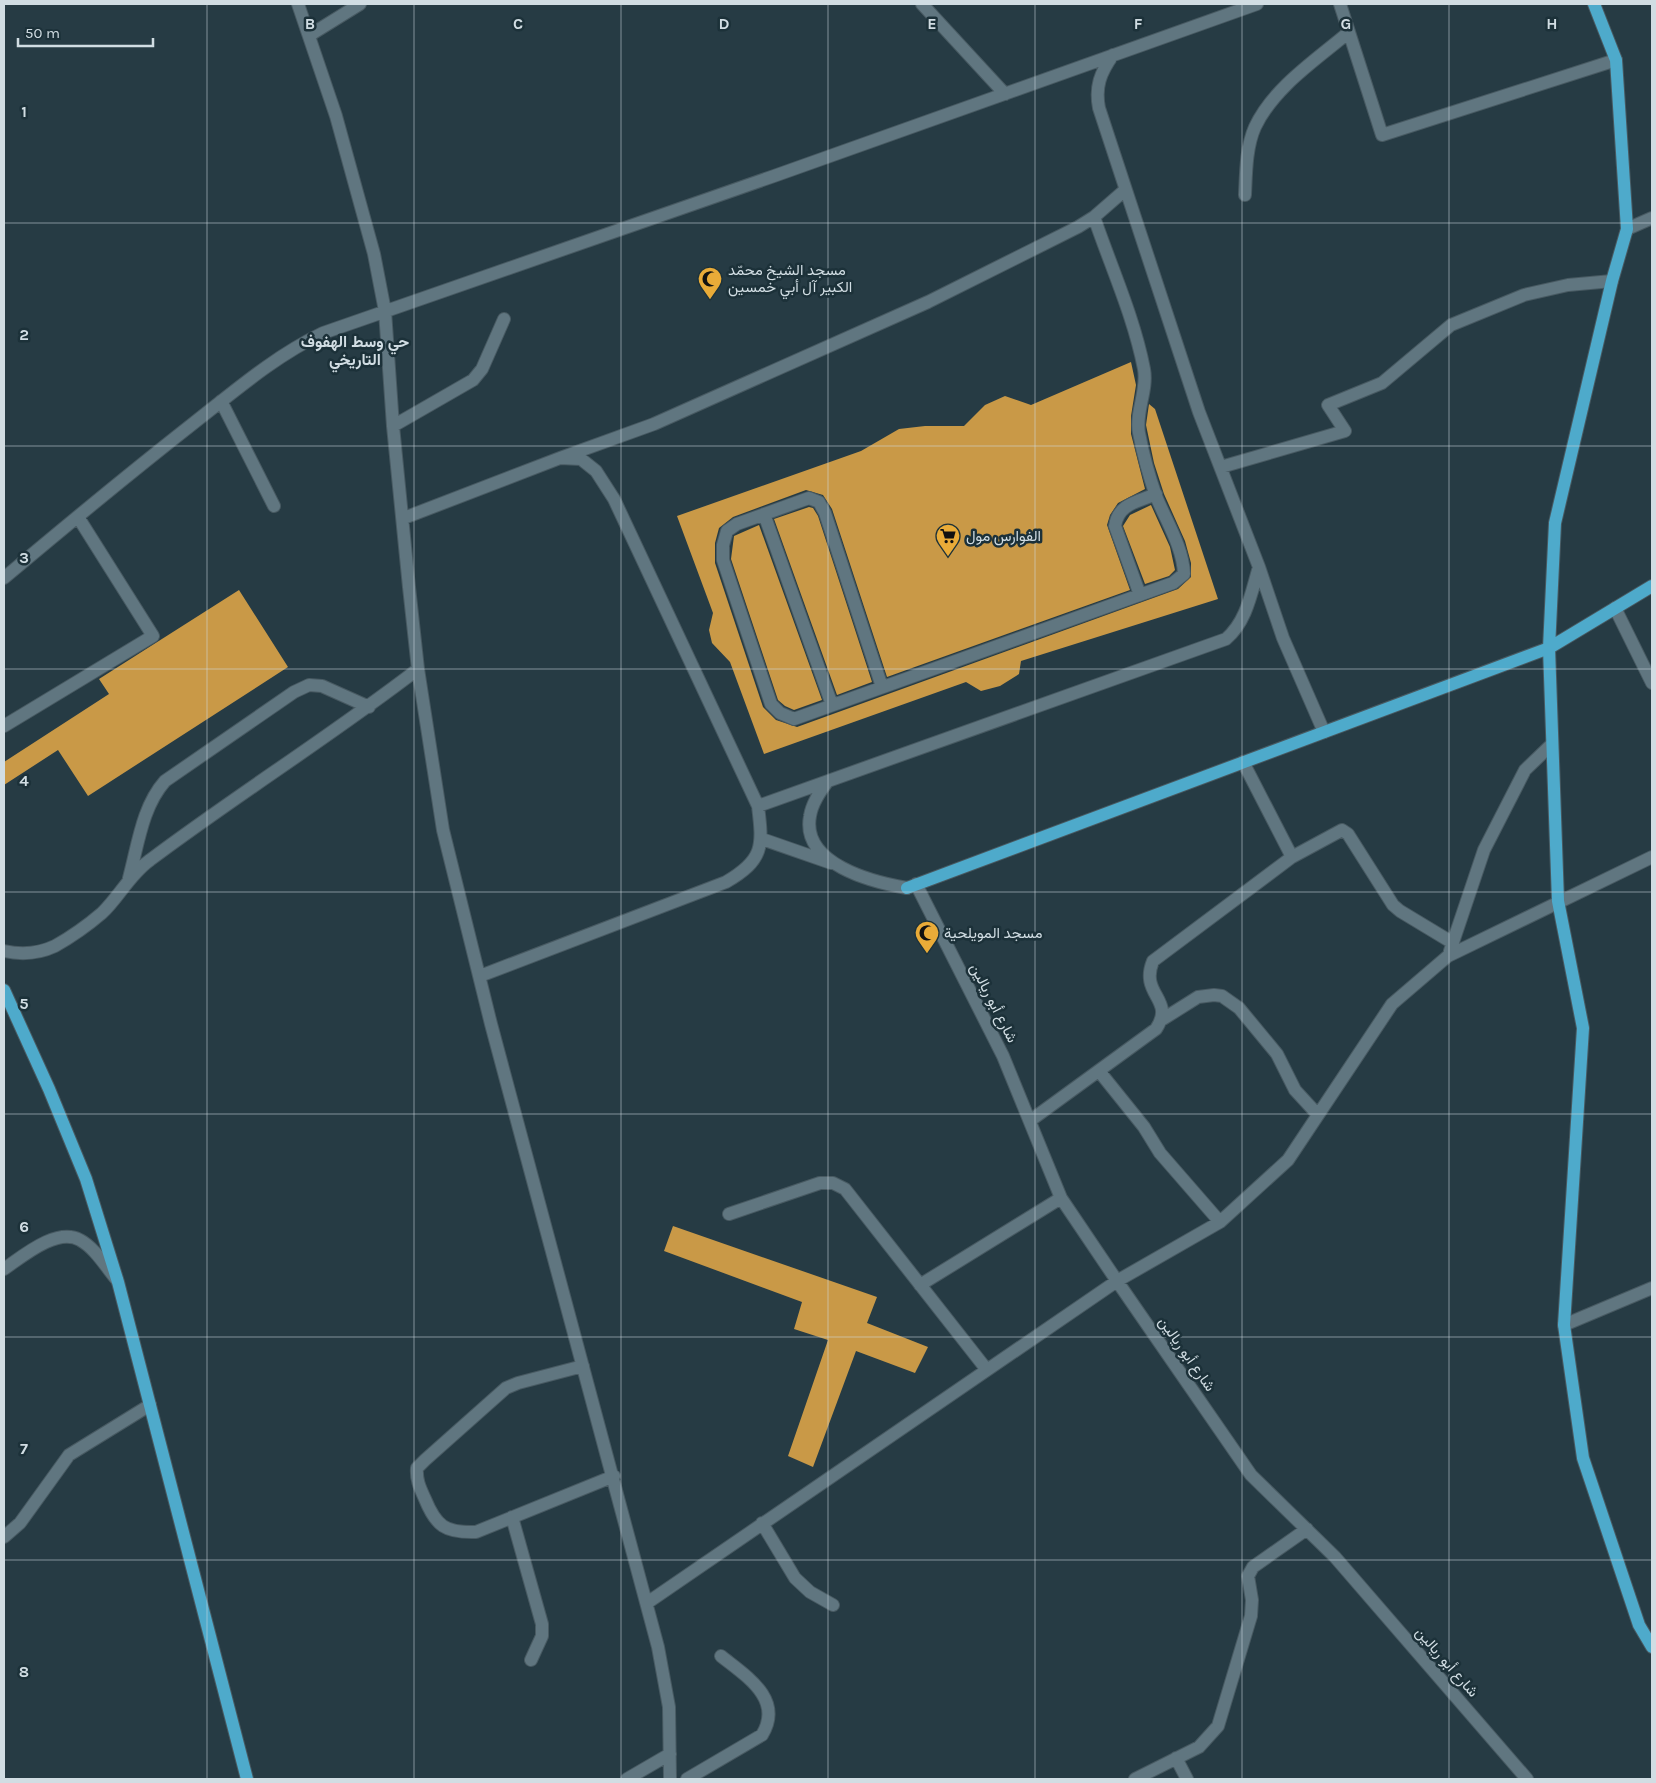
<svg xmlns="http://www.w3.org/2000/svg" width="1656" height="1783" font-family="Karla,Vazirmatn,sans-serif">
	<rect width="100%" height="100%" fill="#263b44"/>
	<path fill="#c99947" d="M1131 362 1136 385 1131 416V434L1145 489 1118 503 1110 515 1107 525 1130 590 887 677 832 509 823 495 806 490 733 517 719 528 715 543V563L763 707 776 720 797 727 1178 589 1191 577V563L1185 541 1164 494 1154 463 1146 425 1149 404 1155 409 1218 599 1021 661 1019 674 1000 686 981 691 966 682 764 754 730 662 712 643 709 630 713 613 677 516 861 451 899 429 925 426H964L985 405 1005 396 1031 405Z
		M1151 505 1170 547 1175 570 1169 576 1145 584 1123 526 1130 515Z
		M809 507 813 508 818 516 872 682 837 695 774 519Z
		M759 525 822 700 794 710 785 706 778 700 731 559 734 536Z
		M239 590 288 667 88 796 58 750 4 785V762L109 694 99 679Z
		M673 1226 877 1297 867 1323 928 1347 915 1373 856 1351 813 1467 788 1456 828 1340 794 1329 802 1302 664 1251Z"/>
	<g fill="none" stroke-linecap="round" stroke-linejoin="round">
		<defs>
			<path id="minor" d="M298 4 336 116 374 254 385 311 393 426 409 587 418 669 443 830 491 1024 658 1647 669 1707 670 1779
				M922 4 1005 94
				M1340 4 1382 135 1616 60
				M310 35 360 4
				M1113 55C1100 73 1095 87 1099 108L1199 412 1259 567 1283 638 1324 732
				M1245 195C1246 173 1246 147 1255 127 1274 87 1316 60 1349 32
				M1627 229 1652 218
				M221 401 274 506
				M393 426 473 380 482 369 504 319
				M560 458 581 459 596 471 614 499 758 806 1226 639C1247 621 1251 593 1259 567
				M1221 467 1345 431 1328 405 1382 383 1451 325 1524 295 1568 285 1612 281
				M764 514 832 705
				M404 518 560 458 654 424 928 302 1078 227 1094 217 1125 190
				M4 578C67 525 130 473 195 422 236 390 275 356 323 333L774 176 1257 4
				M1140 595 1115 526C1118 504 1137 502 1156 494
				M1615 608 1652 683
				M882 687 825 513 819 502 809 498 737 524 727 531 723 545V560L771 704 780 713 794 719 1173 583 1184 574C1183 547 1166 521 1156 496 1149 476 1143 454 1139 433 1135 412 1148 391 1144 369 1134 317 1111 267 1094 217
				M4 726 153 636 78 517
				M1243 762 1292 857
				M827 782C820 792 812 803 810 816 801 864 872 882 907 888
				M762 839 831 863
				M129 878C138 845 142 807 165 781L294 692 309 685 322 686 369 707
				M916 884 1003 1056 1061 1198 1117 1281 1251 1475 1335 1557 1527 1779
				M4 951C22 955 38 954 55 946 71 937 88 925 102 913 119 897 130 874 150 860 238 794 331 736 418 669
				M1450 951 1484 850 1525 770 1552 744
				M480 976 726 882C764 860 763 846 758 806
				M1163 1019 1198 997 1214 995 1222 996 1239 1008 1277 1054 1295 1090 1318 1115
				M1099 1071 1144 1127 1160 1153 1220 1222
				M1031 1120 1156 1029C1176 999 1139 995 1153 961L1292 857 1342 830 1348 834 1393 905 1400 911 1453 943
				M729 1214 820 1183H833L845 1189 987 1370
				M4 1269C23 1256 57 1227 80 1240 95 1248 106 1267 117 1280
				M920 1285 1061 1198
				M1564 1325 1652 1288
				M583 1366 518 1383 506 1388 425 1460 417 1468C416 1480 420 1488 425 1499 436 1526 445 1533 476 1532L614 1476
				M512 1517 542 1624V1636L531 1660
				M762 1523 795 1578 810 1592 833 1605
				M4 1537 20 1523 69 1455 150 1405
				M647 1603 1117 1281 1220 1222 1288 1160 1392 1004 1448 956 1652 857
				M1176 1758 1187 1779
				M627 1779 670 1754
				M687 1779 762 1735C784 1699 746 1676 721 1656
				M1135 1779 1199 1747 1218 1726 1251 1616 1252 1600 1248 1576 1253 1567 1307 1529"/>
			<path id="major" d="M1594 4 1616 60 1627 229 1612 281 1555 523 1549 648 1558 901 1583 1028 1564 1325 1583 1458 1639 1625 1652 1647
				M907 888 1549 648 1652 586
				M4 990 49 1089 86 1179 118 1282 247 1779"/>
		</defs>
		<use href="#minor" stroke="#485a62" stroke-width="14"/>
		<use href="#major" stroke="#485a62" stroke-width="14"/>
		<use href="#minor" stroke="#607680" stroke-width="12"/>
		<use href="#major" stroke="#4eaacb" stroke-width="12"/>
	</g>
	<path fill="none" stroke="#d1dde3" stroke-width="1" stroke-opacity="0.55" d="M207 4V1779M414 4V1779M621 4V1779M828 4V1779M1035 4V1779M1242 4V1779M1449 4V1779M4 223H1652M4 446H1652M4 669H1652M4 892H1652M4 1114H1652M4 1337H1652M4 1560H1652"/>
	<defs>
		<symbol id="mosque-pin" viewBox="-11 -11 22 30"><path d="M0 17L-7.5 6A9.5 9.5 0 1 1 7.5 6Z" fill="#e9ab38" stroke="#1c3139"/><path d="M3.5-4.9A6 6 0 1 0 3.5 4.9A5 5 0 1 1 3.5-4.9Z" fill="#111"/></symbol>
		<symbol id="supermarket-pin" viewBox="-11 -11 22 30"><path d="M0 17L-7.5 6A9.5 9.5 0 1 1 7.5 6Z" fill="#e9ab38" stroke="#1c3139"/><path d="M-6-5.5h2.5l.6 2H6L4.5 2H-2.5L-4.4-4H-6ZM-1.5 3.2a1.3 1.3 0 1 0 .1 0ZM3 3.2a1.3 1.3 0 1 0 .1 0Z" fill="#111"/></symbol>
	</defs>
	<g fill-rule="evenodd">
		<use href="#mosque-pin" x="696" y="265" width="28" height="38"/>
		<use href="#supermarket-pin" x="934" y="522" width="28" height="38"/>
		<use href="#mosque-pin" x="913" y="919" width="28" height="38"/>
	</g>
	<g text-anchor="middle" stroke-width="5" stroke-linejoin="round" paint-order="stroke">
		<g font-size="15" fill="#d1dde3" stroke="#1c3139" text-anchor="start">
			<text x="728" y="275">مسجد الشيخ محمّد<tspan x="728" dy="17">الكبير آل أبي خمسين</tspan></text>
			<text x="966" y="541">الفوارس مول</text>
			<text x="944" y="938">مسجد المويلحية</text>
		</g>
		<g font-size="15" fill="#d1dde3" stroke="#1c3139">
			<text transform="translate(994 1003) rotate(63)" y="5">شارع أبو ريالين</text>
			<text transform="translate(1187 1354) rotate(55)" y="5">شارع أبو ريالين</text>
			<text transform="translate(1447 1662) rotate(49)" y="5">شارع أبو ريالين</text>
		</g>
		<g font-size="16" font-weight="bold" fill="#d1dde3" stroke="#1c3139">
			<text x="355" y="347">حي وسط الهفوف<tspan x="355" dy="18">التاريخي</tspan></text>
		</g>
	</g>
	<g font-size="16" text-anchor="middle" font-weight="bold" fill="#d1dde3" stroke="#1c3139" stroke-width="5" stroke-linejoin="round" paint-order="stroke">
		<text x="310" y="29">B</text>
		<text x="518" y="29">C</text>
		<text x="724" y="29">D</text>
		<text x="932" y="29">E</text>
		<text x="1138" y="29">F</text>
		<text x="1346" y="29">G</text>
		<text x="1552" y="29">H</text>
		<text x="24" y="117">1</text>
		<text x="24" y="340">2</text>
		<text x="24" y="563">3</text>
		<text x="24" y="786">4</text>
		<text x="24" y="1009">5</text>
		<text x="24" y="1232">6</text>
		<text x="24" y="1454">7</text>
		<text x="24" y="1677">8</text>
	</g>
	<rect width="1656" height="1783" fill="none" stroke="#d1dde3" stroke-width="10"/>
	<path d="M18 38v8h135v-8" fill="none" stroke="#d1dde3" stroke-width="2.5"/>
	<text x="25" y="38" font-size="15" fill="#d1dde3" stroke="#1c3139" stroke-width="4" paint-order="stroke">50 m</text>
</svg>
